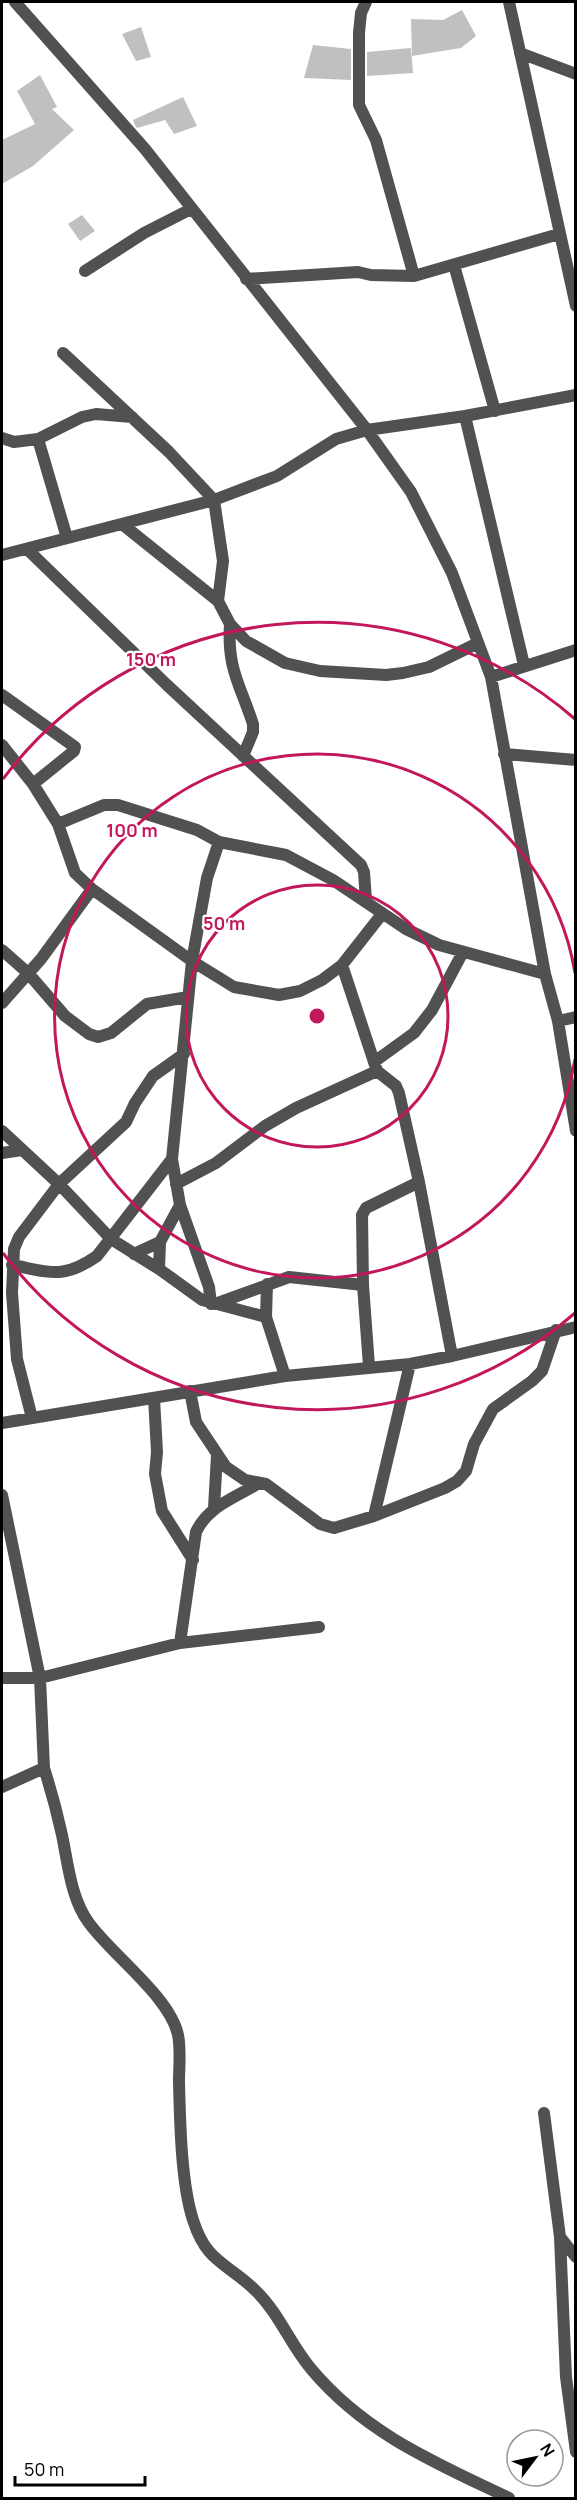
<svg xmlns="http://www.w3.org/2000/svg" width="577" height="2500" font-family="Manrope,sans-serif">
	<rect width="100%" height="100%" fill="#fff"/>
	<path fill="#c0c0c0" d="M462 10 476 36 461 48 412 56 411 19 443 20Z
		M141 27 151 57 136 61 122 34Z
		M313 45 351 49V80L304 78Z
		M411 48 413 73 367 76V52Z
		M40 75 57 107 52 109 74 130 33 166 2 184V140L35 124 17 91Z
		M183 97 197 126 174 134 165 120 137 128 135 125 133 120Z
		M82 215 95 231 80 241 68 224Z"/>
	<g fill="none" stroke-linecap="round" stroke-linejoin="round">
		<path stroke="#515151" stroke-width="12" d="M15 2 145 149 367 430 411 492 452 573 491 677 545 974 558 1021 576 1131
			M366 2 361 13 359 33V105L376 140 414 276 559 234
			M509 2 576 306
			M520 53 576 74
			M454 265 495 411
			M85 271 144 233 191 209
			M246 279 358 272 371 275 414 276
			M63 353 169 452 214 500 223 561 218 601
			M465 416 524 665
			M2 438 14 442 38 439
			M122 524 218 601 230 624 246 641 285 663 320 671 386 675 403 673 429 667 478 643
			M67 538 38 439 82 417 96 414 132 417
			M27 549 167 685 361 865 364 872 366 901
			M2 555 214 500 277 476 336 439 367 430 465 416 576 395
			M230 624C227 669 240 684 253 724V732L243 756
			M491 677 576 650
			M2 695 75 747 74 751 33 784
			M2 745 33 784 58 824 75 873 92 889 192 961 234 987 279 995 300 991 322 980 342 965 382 914
			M504 754 576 760
			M58 824 104 805H118L197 830 219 842
			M2 950 28 973 65 1016 89 1034 98 1037 111 1033 147 1004 188 997
			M2 1003 41 959 92 889
			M558 1021 576 1017
			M374 1062 414 1033 432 1010 463 952
			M377 1071 396 1086 399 1093 419 1182 452 1356
			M2 1131 59 1184 111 1239 159 1269 202 1300 266 1317 285 1376
			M2 1153 22 1150
			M176 1184 216 1163 265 1126 296 1108 377 1071 342 965
			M134 1254 160 1242
			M12 1265C50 1272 63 1280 97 1256L172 1159
			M159 1269 160 1242 180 1205
			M363 1285 362 1215 366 1208 419 1182
			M211 1304 209 1287 180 1205 172 1159 192 961 207 878 219 842 286 855 333 880 406 929 439 945 545 974
			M215 1304 289 1277 363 1285 369 1366
			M266 1317 267 1284
			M190 1391 196 1422 226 1467 245 1480 266 1484 320 1524 334 1528 374 1516 445 1488 457 1481 466 1471 474 1444 493 1409 532 1381 542 1371 556 1330
			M154 1398 157 1452 155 1474 162 1511 193 1560
			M32 1418 17 1359 12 1293 14 1249 19 1237 59 1184 126 1122 135 1103 153 1076 184 1054
			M2 1423 285 1376 410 1364 452 1356 576 1327
			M2 1495 40 1678 44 1768 2 1787
			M214 1508 217 1455
			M374 1516 410 1364
			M180 1643 196 1532C208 1506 235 1498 259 1483
			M2 1678H40L180 1643 319 1627
			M44 1768C51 1790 57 1812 62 1835 68 1864 71 1899 89 1923 113 1956 170 1997 178 2035 181 2049 179 2067 179 2082 180 2121 181 2183 193 2220 207 2264 227 2262 256 2291 279 2313 291 2346 312 2370 366 2434 436 2463 509 2498
			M544 2113 560 2237 566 2377 576 2452
			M560 2237 576 2257"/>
	</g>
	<g fill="none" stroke="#c2185b" stroke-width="3">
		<circle cx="317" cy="1016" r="131"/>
		<path d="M575 1059A262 262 0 1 1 575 973"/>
		<path d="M575 1313A393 393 0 0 1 3 1253M3 779A393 393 0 0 1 575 719"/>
	</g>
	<circle cx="317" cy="1016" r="9" fill="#c2185b" stroke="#fff" stroke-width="3"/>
	<g font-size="18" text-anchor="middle" font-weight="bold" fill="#c2185b" stroke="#fff" stroke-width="4.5" stroke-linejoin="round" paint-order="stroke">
		<text x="151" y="666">150 m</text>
		<text x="132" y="837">100 m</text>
		<text x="224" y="930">50 m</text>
	</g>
	<rect width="577" height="2500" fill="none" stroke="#000000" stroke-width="6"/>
	<g transform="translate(535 2458) rotate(58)"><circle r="28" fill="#ffffff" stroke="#999999" stroke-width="1.5"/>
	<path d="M0-4.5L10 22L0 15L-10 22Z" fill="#000000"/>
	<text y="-9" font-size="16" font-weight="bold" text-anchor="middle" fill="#000000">N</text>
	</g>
	<path d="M15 2476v9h130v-9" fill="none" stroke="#000000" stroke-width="3"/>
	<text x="24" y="2476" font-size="18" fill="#000000" stroke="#ffffff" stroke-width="4.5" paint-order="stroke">50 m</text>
</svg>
